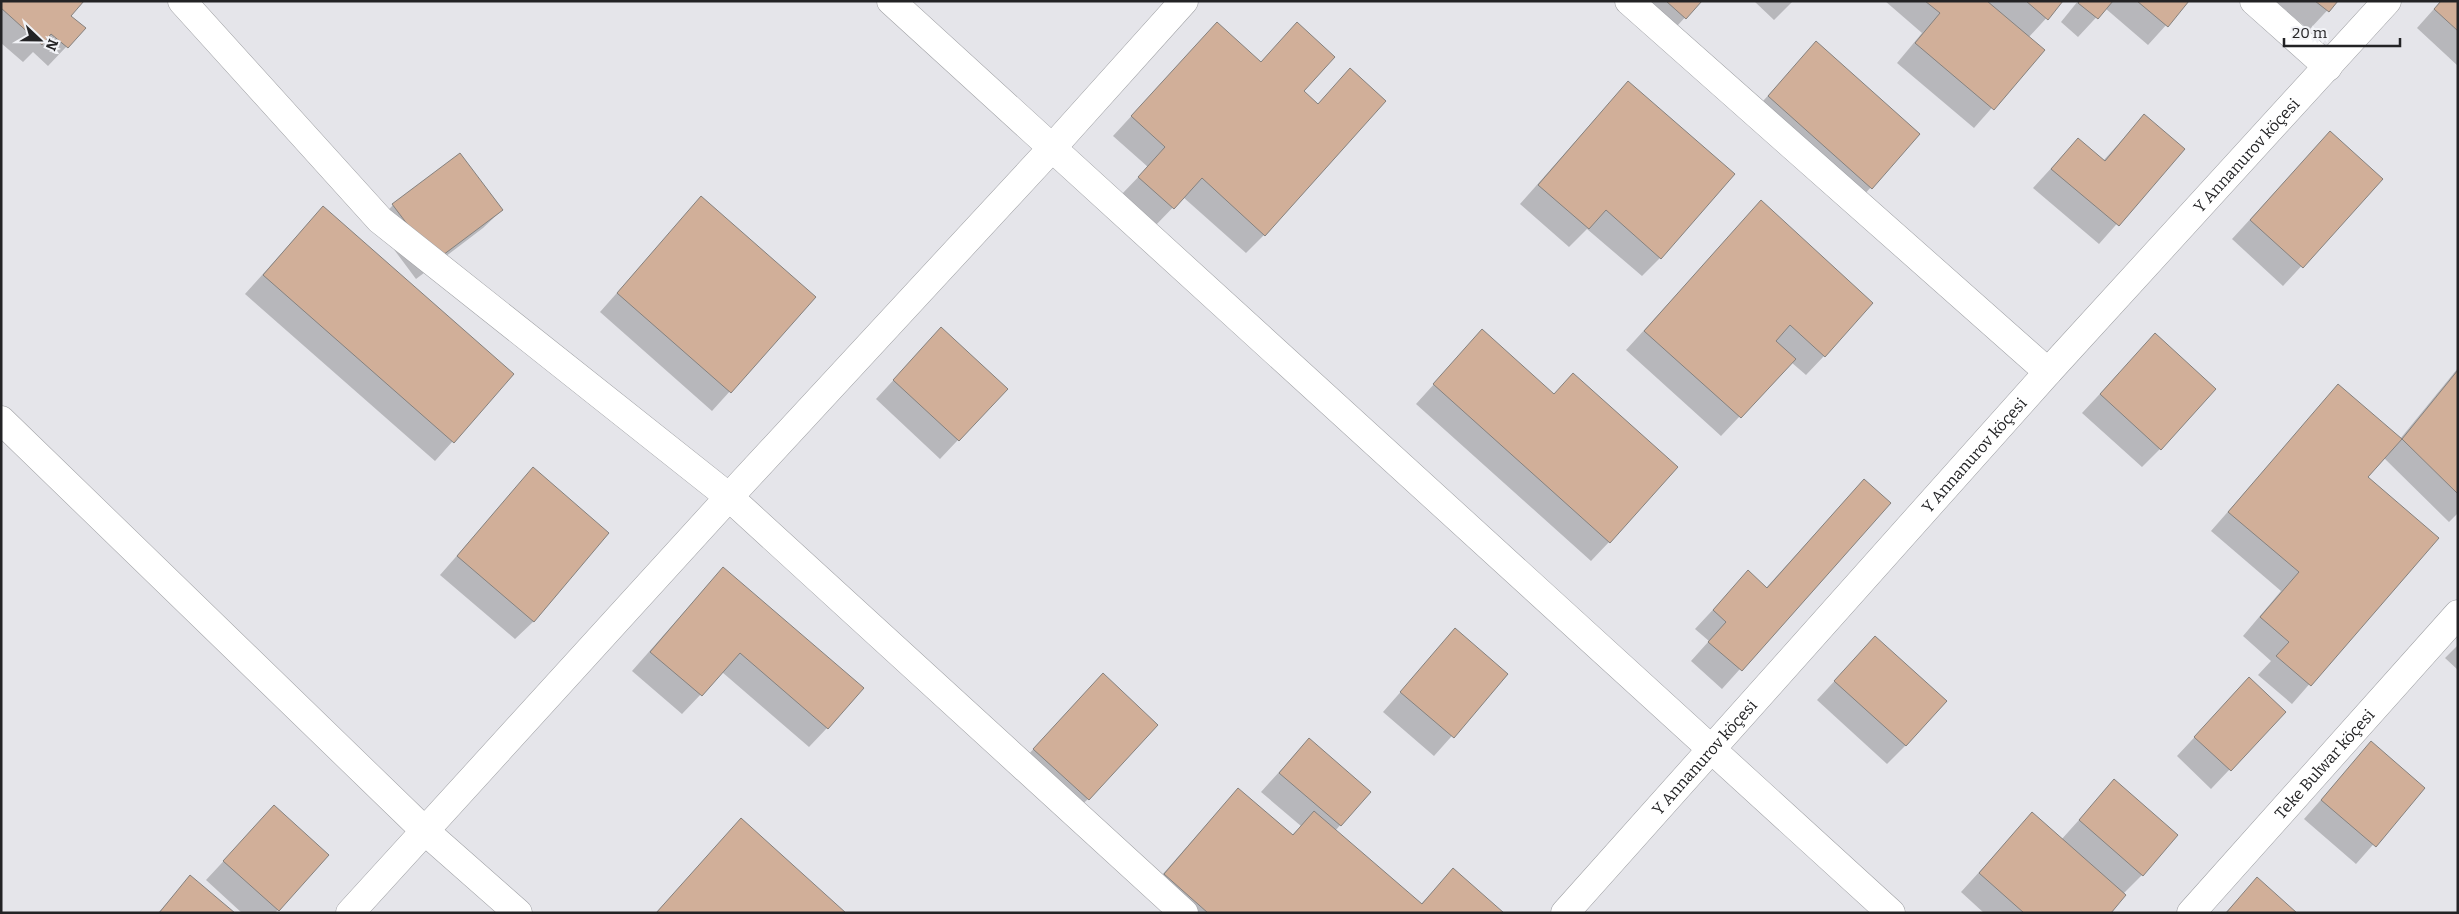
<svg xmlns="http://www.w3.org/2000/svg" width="2459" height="914" font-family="Bitter,serif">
	<rect width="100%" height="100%" fill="#e5e5ea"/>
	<path fill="#0003" d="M1 1 69 16 84 28 48 66 33 52 23 62 1 43Z
		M1626 1H1700L1667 37Z
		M1754 1H1793L1774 20Z
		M1885 1H2062L2028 38 2043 50 1974 128 1897 63 1922 33Z
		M2078 1H2187V2L2148 45 2105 8 2078 37 2061 22Z
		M2275 1H2336L2309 30Z
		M2441 1H2458V66L2417 28Z
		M1217 23 1260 63 1302 91 1317 105 1350 70 1264 235 1246 253 1183 197 1154 227 1120 196 1148 167 1113 136Z
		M1817 43 1919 134 1853 207 1750 115Z
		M1628 82 1660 258 1642 276 1587 229 1569 247 1520 204Z
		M2144 116 2183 149 2099 244 2033 188 2078 139 2103 161Z
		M2312 152 2382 179 2283 286 2232 239Z
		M701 198 814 298 712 411 600 312Z
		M1761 202 1824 356 1806 375 1791 362 1721 436 1626 350Z
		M393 205 502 210 483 228 416 279 375 224Z
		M323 207 513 374 435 461 245 294Z
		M1482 331 1553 395 1609 542 1591 561 1416 404Z
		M2155 335 2160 449 2142 467 2082 413Z
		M923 348 1006 389 940 459 876 399Z
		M2458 368V513L2449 522 2384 458 2367 477 2437 538 2292 704 2258 675 2271 661 2243 636 2281 591 2211 531 2338 386 2400 439Z
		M533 469 534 621 515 639 440 575Z
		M1864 480 1889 503 1722 689 1691 661 1709 641 1695 629 1748 572 1766 588Z
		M723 568 827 728 809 747 722 672 682 714 632 671Z
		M1455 630 1507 674 1434 756 1383 712Z
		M1875 637 1906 745 1887 764 1817 700Z
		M2458 645V670L2445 658Z
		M1084 694 1088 799 1069 817 1016 768Z
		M2231 698 2284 712 2211 789 2177 756Z
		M1309 739 1369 792 1335 831 1420 905 1453 870 1502 913H1168L1146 893 1238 789 1292 835 1301 826 1261 792Z
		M2371 743 2423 788 2356 864 2304 819Z
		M2114 781 2142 875 2123 894 2109 913H1984L1961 892 2032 814 2061 840Z
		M274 807 327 855 275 913H242L206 880Z
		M741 820 844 913H656Z
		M190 877 233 913H158Z
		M2257 879 2296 913H2225Z"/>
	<path fill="#d1af99" stroke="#85817e" d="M1 1H84L71 16 86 28 68 48 51 34 42 45 1 8Z
		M1666 1H1702L1686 19Z
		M1925 1H1987L2045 50 1994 110 1915 43 1940 13Z
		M2026 1H2063L2048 20Z
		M2080 1H2113L2098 19 2078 3Z
		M2137 1H2189L2168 27Z
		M2315 1H2338L2329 12Z
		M2441 1H2458V31L2434 9Z
		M1217 22 1261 62 1297 22 1335 57 1304 91 1318 104 1350 68 1386 101 1265 236 1202 178 1174 209 1138 177 1165 147 1131 116Z
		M1816 41 1920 134 1872 189 1768 96Z
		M1628 81 1735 174 1661 259 1606 210 1589 229 1538 185Z
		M2144 114 2185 149 2119 226 2051 169 2078 138 2105 161Z
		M2330 131 2383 179 2303 268 2250 220Z
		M460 153 503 210 435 261 392 204Z
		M701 196 816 297 731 393 617 293Z
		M1761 200 1873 303 1825 357 1790 325 1776 341 1796 359 1741 418 1644 331Z
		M323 206 514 374 454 443 263 275Z
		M941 327 1008 389 959 441 893 380Z
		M1482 329 1554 394 1573 373 1678 467 1610 543 1433 384Z
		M2155 333 2216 389 2161 450 2100 394Z
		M2458 370V494L2402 439Z
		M2338 384 2402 439 2368 477 2439 538 2311 686 2276 656 2289 642 2260 617 2299 572 2228 512Z
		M533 467 609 533 534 622 457 556Z
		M1864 479 1891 503 1742 671 1708 642 1726 622 1713 610 1748 570 1767 588Z
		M723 567 864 688 828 729 740 653 702 696 650 652Z
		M1455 628 1508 674 1454 738 1400 692Z
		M1875 636 1947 701 1906 746 1834 681Z
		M1103 673 1158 725 1089 800 1033 749Z
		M2249 677 2286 712 2231 771 2194 737Z
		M1309 738 1371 792 1341 826 1279 773Z
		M2371 741 2425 788 2376 847 2321 800Z
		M2114 779 2178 835 2143 876 2079 820Z
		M1238 788 1293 835 1314 811 1422 904 1453 868 1504 913H1208L1164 874Z
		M274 805 329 855 279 911 223 861Z
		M2032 812 2126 895 2111 913H2024L1979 873Z
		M741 818 846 913H656Z
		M190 875 235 913H159Z
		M2257 877 2297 913H2226Z"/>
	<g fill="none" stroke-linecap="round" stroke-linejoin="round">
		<defs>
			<g id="minor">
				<path d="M182 1 380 220 729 497 1184 913"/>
				<path d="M891 1 1891 913"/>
				<path d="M1629 1 2048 372"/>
				<path d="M2254 1 2328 67"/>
				<path d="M1 420 425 831 518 913"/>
				<path d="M350 913 729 497 1052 148 1184 1"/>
				<path id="s1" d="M1565 913 2048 372 2387 1"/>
				<path id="s2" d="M2191 913 2458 614"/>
			</g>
		</defs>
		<use href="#minor" stroke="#9fa0a4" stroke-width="29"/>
		<use href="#minor" stroke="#fff" stroke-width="28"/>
	</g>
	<g text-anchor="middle" stroke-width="5" stroke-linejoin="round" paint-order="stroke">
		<g font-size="16" fill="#232325" stroke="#f2f3f7">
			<text dy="6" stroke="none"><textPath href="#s1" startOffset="1019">Y Annanurov köçesi</textPath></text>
			<text dy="6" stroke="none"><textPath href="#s1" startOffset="614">Y Annanurov köçesi</textPath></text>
			<text dy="6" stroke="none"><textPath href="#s1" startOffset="209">Y Annanurov köçesi</textPath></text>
			<text dy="6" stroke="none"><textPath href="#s2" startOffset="200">Teke Bulwar köçesi</textPath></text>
		</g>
	</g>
	<rect width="2459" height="914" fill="none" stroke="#232325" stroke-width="5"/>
	<g transform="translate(40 40) rotate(112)" stroke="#f2f3f7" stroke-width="4" paint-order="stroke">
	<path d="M0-4L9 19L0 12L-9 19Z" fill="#232325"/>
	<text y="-8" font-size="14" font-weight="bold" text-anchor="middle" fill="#232325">N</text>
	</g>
	<path d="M2284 38v8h116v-8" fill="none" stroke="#232325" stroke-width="2.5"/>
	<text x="2292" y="38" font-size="15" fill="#232325" stroke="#f2f3f7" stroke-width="4" paint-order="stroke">20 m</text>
</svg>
